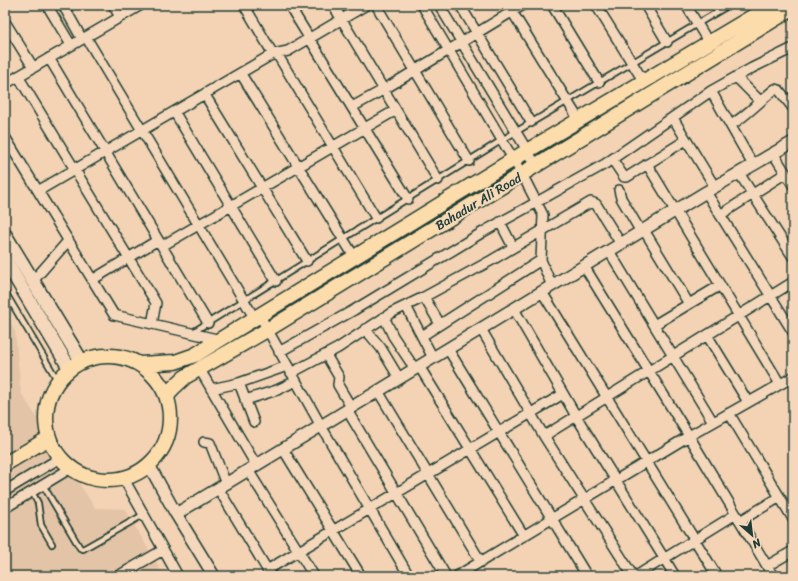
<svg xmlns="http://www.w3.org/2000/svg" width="798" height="581" font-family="Sriracha,sans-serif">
	<rect width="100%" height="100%" fill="#f3d3b4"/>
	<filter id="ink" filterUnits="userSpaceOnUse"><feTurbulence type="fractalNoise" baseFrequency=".025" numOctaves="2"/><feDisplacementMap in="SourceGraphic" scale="8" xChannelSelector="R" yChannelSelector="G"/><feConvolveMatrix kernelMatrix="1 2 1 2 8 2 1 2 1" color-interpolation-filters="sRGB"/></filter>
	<g filter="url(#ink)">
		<path fill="#e4c4a6" d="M5 314 15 331 21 393 95 508 125 509 164 576H5Z"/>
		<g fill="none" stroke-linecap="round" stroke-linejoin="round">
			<defs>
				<path id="service" d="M5 292 58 381
					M193 332 502 140 729 5
					M43 485 80 548 83 549 143 515
					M32 492 38 503 41 525 52 544"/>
				<path id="minor" d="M47 5 71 45
					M63 5 82 39
					M113 5 120 17
					M244 5 273 54
					M289 5 408 199
					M333 5 438 180
					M376 5 469 161
					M422 5 522 174 543 215 541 260 552 286
					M439 5 536 165
					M460 5 531 122
					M508 5 579 120
					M552 5 599 82
					M596 5 644 82
					M645 5 667 42
					M686 5 709 43
					M5 22 33 67
					M86 37 255 319
					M277 54 376 218
					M49 58 208 323
					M241 74 355 258
					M18 76 156 303 152 324
					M736 77 760 101
					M5 84 141 5
					M711 91 753 165
					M205 95 307 261
					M352 107 383 90 523 5
					M175 113 276 281
					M673 118 715 187
					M731 125C747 115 760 101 775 89L779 90 793 108
					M5 137 114 315 221 340
					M773 153 793 185
					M612 159 624 177H627L686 140
					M647 164 780 384
					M739 173 793 257
					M619 190 621 198 641 232
					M38 191 273 54 288 51 366 5
					M706 192 793 332
					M720 215 786 173
					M500 222 513 247
					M644 230 689 304
					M162 246 396 110
					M609 251 713 422
					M584 266 689 436 773 576
					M92 280 158 240
					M33 281 68 241
					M542 292 717 576
					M424 297 440 324
					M406 306 433 358
					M514 309 576 416 675 576
					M260 316 321 426 409 576
					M384 317 393 336 415 369
					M654 325 719 286
					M365 329 381 348 399 378
					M481 329 544 436 633 576
					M707 335 748 402
					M422 336 541 260
					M448 349 587 576
					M279 352 354 310 483 232 605 164 711 91 752 68 793 48
					M326 355 339 377 338 385 351 407
					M419 366 524 536
					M199 368 256 465
					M291 373 338 348 391 313 424 297 492 260 591 202 596 204 621 244
					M239 383 254 422
					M211 389 239 383 287 366
					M378 391 481 562
					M245 400 277 390 296 381
					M347 410 446 576
					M729 413 793 519
					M544 436 793 282
					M204 442 210 443 226 484
					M283 449 361 576
					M248 470 314 576
					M124 479 178 576
					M218 488 271 576
					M5 491 60 458
					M5 508 71 468
					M740 521 780 497
					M767 566 793 551
					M267 570 563 394
					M118 576 163 550
					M457 576 689 436 793 377
					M636 576 736 514"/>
				<path id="tertiary" d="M149 465 176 514 214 576
					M176 514 706 192 793 142"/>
				<path id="secondary" d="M5 235 82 362
					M5 260 70 369"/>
				<path id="primary" d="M46 418a62 62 0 1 1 124 0a62 62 0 1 1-124 0Z
					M140 364 175 362 195 355 527 151 772 5
					M167 397 172 389 185 377 267 330 793 8
					M5 464 49 438"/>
			</defs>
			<use href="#service" stroke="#1f3d34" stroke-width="8"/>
			<use href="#minor" stroke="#1f3d34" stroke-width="12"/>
			<use href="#tertiary" stroke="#1f3d34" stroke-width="14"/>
			<use href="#secondary" stroke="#1f3d34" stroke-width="16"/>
			<use href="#primary" stroke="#1f3d34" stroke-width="17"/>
			<use href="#service" stroke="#f5d8bb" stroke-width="4.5"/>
			<use href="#minor" stroke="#f5d8bb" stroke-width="9"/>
			<use href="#tertiary" stroke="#f5d8bb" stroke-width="11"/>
			<use href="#secondary" stroke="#f5d8bb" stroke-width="13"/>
			<use href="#primary" stroke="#fddcac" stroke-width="14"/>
		</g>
	</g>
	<g text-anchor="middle" stroke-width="4" stroke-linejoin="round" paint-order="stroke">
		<g font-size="13" fill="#1f3d34" stroke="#f5d8bb">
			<text transform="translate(478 201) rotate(-31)" y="5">Bahadur Ali Road</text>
		</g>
	</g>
	<rect width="798" height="581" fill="none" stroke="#f5d8bb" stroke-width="20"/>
	<rect x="10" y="10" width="778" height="561" fill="none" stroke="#1f3d34" stroke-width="1.5" filter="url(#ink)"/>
	<g transform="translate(752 535) rotate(152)" stroke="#f5d8bb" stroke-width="3" paint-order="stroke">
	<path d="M0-3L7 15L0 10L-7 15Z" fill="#1f3d34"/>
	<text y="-6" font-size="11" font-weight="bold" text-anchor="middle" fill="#1f3d34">N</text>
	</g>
</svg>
